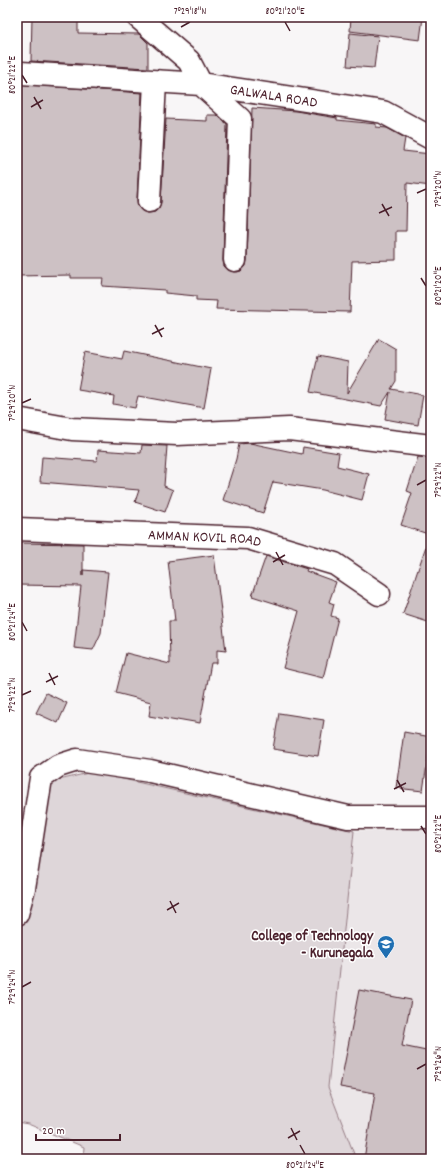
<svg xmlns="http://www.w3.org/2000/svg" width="448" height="1176" font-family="Dekko,sans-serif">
	<rect width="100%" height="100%" fill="#f8f6f7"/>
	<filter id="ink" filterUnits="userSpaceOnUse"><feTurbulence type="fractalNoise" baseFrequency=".025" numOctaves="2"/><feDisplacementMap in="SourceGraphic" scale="8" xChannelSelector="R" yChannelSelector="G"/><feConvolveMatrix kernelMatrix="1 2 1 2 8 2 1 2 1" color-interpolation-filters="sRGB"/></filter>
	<g filter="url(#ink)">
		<path fill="#ebe6e8" d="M431 829V1159H356L328 1087 354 831Z"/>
		<path fill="#ded6d9" stroke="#947a82" d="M92 772 354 831 328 1087 356 1159H83L84 1147 28 1124 17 1122V922L47 783Z"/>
		<path fill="#cdc1c4" stroke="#4a1f2b" d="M32 17H78V33L139 34 148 43V68L31 61Z
			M351 17H423L420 40 350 31Z
			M350 33 378 36 374 68 347 66Z
			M17 84 142 93 137 200 138 207 142 211 148 213 155 212 159 208 161 202 166 119 207 121V115H217L227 124 223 260 224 266 228 270 234 272 241 271 246 266 247 260 252 108 296 111 337 118V120L376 124V127L387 128 405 138 403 151 431 154V186L407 183 406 231H396V260L352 261 350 312 216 309 217 301 196 300V296L165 293V290L102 286 103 278H71V275L17 276Z
			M379 339 396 349V381L391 389 423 395 418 425 385 419 390 392 381 406 310 392 318 356 348 362 347 393Z
			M124 351 211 369 204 408 138 396 135 408 113 404 114 396 78 390 85 352 122 359Z
			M250 443 302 454 303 447 339 453 337 466 369 474 362 500 323 490 273 482 263 513 223 500 236 459 239 444Z
			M142 445 167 446 164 486 173 490 165 512 135 502 139 490 40 482 42 457 97 461 98 450 141 453Z
			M418 457 431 458V535L401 525 412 493 407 491Z
			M17 543 83 544V576V570L108 572 101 633 93 650 74 648 81 586 17 585Z
			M427 543H431V623L403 614Z
			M214 555 226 651 217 650V663H211L200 723 177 719V721L149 716 151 702 116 693 126 653 170 664 169 621H175L168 561Z
			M266 556 307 569 306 571 336 582 329 602 334 604 331 616 338 618 323 678 283 668 299 611 252 596Z
			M46 693 67 703 58 723 36 713Z
			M279 713 324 720 318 756 273 749Z
			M404 732 431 737 423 791 396 788Z
			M359 990 411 1000 402 1046 431 1052V1159H364L375 1093 340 1087Z"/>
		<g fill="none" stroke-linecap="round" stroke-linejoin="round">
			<defs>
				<g id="minor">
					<path id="s1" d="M138 17 189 61 201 84 383 112 431 138"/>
					<path d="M21 73 201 84 240 119 235 260"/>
					<path d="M149 201 155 82"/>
					<path d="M17 419 72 429 177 434 289 429 431 446"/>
					<path id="s2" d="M17 529 248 538 335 564 379 594"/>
					<path d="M17 914 24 888 41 778 58 766 77 760 150 771 348 817H431"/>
				</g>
			</defs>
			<use href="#minor" stroke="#4a1f2b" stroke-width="25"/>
			<use href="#minor" stroke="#fff" stroke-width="22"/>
		</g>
	</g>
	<path fill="none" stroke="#4a1f2b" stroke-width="1.5" d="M285 22 290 31M181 27 190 22M22 75 27 83M34 97 41 109M31 107 43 100M417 193 426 189M382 204 389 216M379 213 392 207M421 278 426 286M155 325 162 337M152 334 164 328M22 403 31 399M417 485 426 480M276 552 283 565M273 562 285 555M22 622 27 631M49 673 55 685M46 682 58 676M22 695 31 691M397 780 404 792M394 789 406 783M421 826 426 834M170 901 176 913M167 910 179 903M22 987 31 982M417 1069 426 1064M291 1128 297 1140M288 1138 300 1131M300 1145 305 1154"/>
	<defs>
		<symbol id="school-pin" viewBox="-11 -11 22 30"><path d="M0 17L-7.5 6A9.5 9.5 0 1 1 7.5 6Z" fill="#1f6fb2" stroke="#fff"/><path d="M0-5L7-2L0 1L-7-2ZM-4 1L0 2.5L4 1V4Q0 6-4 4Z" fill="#fff"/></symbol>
	</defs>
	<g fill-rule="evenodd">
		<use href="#school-pin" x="376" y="934" width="20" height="27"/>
	</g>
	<g text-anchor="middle" stroke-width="3" stroke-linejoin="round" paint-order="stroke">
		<g font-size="15" fill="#4a1f2b" stroke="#fff">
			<text dy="5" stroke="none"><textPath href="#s1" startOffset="167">GALWALA ROAD</textPath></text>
			<text dy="5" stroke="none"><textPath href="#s2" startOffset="188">AMMAN KOVIL ROAD</textPath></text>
		</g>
		<g font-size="15" font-weight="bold" fill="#4a1f2b" stroke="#fff" text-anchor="end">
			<text x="373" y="940">College of Technology<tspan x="373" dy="17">- Kurunegala</tspan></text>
		</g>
	</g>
	<rect width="448" height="1176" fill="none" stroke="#fff" stroke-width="44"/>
	<path d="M36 1134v6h84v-6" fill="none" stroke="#4a1f2b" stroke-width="2"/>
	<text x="42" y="1134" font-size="12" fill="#4a1f2b" stroke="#ffffff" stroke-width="3" paint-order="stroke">20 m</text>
	<rect x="22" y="22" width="404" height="1132" fill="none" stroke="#4a1f2b" stroke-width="1.5"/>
	<g font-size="10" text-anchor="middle" fill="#4a1f2b">
		<text x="190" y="14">7°29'18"N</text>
		<text x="285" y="14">80°21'20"E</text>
		<text transform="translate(11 75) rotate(-90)" y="4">80°21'22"E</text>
		<text transform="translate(437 189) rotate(-90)" y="4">7°29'20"N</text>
		<text transform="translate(437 286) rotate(-90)" y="4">80°21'20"E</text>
		<text transform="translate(11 403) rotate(-90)" y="4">7°29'20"N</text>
		<text transform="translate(437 480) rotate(-90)" y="4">7°29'22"N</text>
		<text transform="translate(11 622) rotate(-90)" y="4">80°21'24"E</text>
		<text transform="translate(11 695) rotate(-90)" y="4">7°29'22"N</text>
		<text transform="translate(437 834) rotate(-90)" y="4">80°21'22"E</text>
		<text transform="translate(11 987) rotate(-90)" y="4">7°29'24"N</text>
		<text transform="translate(437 1064) rotate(-90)" y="4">7°29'26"N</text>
		<text x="305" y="1168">80°21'24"E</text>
	</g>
</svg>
